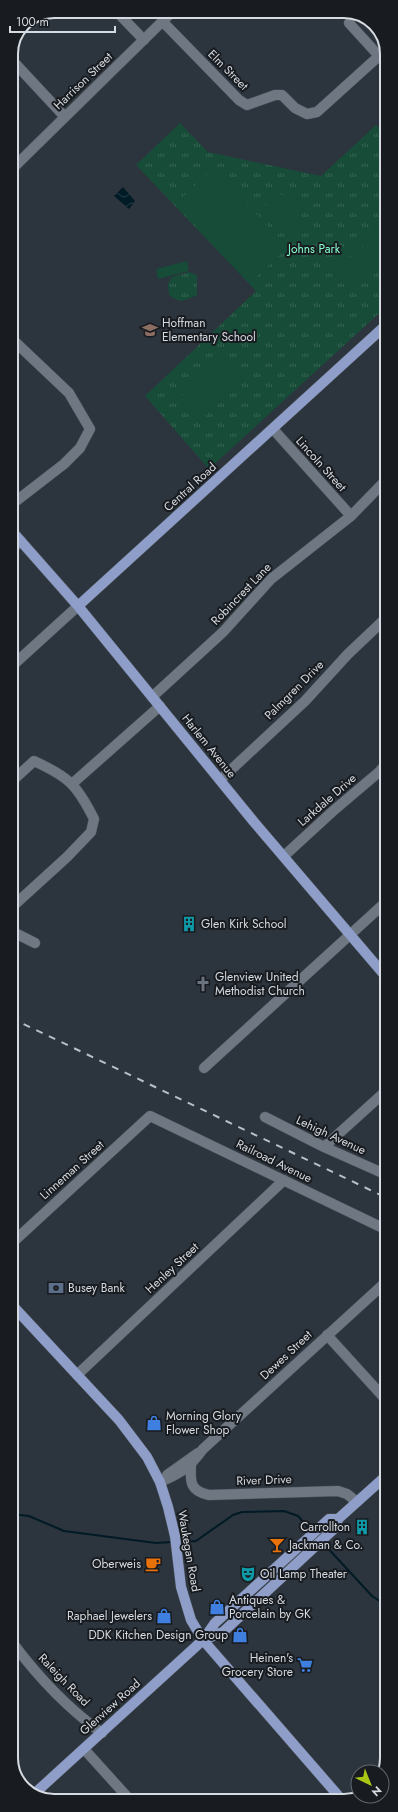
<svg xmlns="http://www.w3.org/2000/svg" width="398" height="1812" font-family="Jost,sans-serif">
	<defs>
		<pattern id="grass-tufts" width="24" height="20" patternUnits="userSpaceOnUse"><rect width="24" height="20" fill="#174c38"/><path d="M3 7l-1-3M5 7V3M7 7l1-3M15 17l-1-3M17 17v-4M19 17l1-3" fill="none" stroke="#386554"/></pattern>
		<pattern id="water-waves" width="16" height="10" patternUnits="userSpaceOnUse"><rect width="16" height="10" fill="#001b26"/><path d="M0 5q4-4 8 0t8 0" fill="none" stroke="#243c45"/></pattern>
	</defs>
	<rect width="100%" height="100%" fill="#2c343d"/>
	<path fill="url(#grass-tufts)" d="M180 123 208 152 321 176 376 125 386 136V307L209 469 145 396 256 291 136 165Z
		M189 272 197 275V295C184 301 181 304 169 295L168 284 172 277Z"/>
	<path fill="#174c38" d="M213 169 288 247 250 283 175 204Z
		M275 193 299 199 303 197 307 199V202L302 205C301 211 301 219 299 224 288 245 248 215 275 193Z
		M380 225 386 232V249L371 233Z
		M369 235 386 254 377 262 360 243Z
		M357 246 374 264 366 272 349 254Z
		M342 259 360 279 348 289 330 269Z
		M187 261 189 271 158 279 156 269Z
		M223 357 244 379 199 422 178 399Z"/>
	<path fill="url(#water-waves)" d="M123 187 135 201 129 209 114 196Z"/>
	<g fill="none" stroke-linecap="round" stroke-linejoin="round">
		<path stroke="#001b26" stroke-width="2" d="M12 1514 29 1516 64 1531 156 1543 172 1542
			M178 1542 196 1541 233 1515 242 1512 284 1511 298 1516 311 1531
			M324 1544 372 1596 387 1606"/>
		<defs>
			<path id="minor" d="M116 11 144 40
				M163 22 239 100 247 105 275 95H282L295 108 307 114 317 112 379 56 386 64
				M349 23 379 56
				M11 59 65 117
				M11 170 173 11
				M11 338 69 393 90 429 80 448 64 464 11 505
				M273 429 351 516
				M11 550 21 541
				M11 667 78 606
				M152 697 223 632 271 579 351 516 386 480
				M220 780 305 701 348 654 386 618
				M11 782 34 761C69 777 77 785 94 819L91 832 67 857 11 908
				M73 783 160 706
				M284 856 333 811 379 772 387 763
				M11 931 35 943
				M204 1068 387 901
				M265 1117 324 1147 387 1175
				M324 1147 387 1090
				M12 1243 150 1116 387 1230
				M327 1335 387 1401
				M77 1375 284 1180
				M191 1465C190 1482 190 1491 209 1495L338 1491 347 1494 357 1502
				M167 1475 198 1453
				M160 1482C181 1473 189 1468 203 1449L387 1281
				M12 1642C38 1677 66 1707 102 1733
				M84 1749 131 1801"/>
			<path id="major" d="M11 530 78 606 254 822 387 978
				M78 606 386 325
				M12 1305 119 1420 147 1457 160 1482 168 1507 175 1536 181 1587 191 1620 203 1640 342 1800
				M203 1640 223 1632 336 1527 338 1519 387 1475
				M34 1794 203 1640 215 1623 329 1519H338"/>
		</defs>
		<use href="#minor" stroke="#4a5159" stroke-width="11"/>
		<use href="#major" stroke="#4a5159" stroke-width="11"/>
		<use href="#minor" stroke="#6e7782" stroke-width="10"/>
		<use href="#major" stroke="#8e9ec8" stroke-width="10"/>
		<path stroke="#b9bfc5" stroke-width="2" stroke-dasharray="7 7" stroke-linecap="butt" d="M11 1018 387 1198"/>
	</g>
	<defs>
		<symbol id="school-bare" viewBox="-9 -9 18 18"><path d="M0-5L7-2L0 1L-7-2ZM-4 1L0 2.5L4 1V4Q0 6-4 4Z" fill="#8d6e63" stroke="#181b1f" stroke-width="2.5" paint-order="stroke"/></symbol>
		<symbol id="building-bare" viewBox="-9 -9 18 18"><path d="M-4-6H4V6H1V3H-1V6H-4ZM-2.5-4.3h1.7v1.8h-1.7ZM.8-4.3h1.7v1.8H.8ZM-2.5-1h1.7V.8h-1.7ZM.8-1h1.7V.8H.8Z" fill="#0f9aa8" stroke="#181b1f" stroke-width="2.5" paint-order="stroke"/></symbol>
		<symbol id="church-bare" viewBox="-9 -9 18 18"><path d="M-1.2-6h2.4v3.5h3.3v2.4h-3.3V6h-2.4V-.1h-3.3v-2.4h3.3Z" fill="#6b7280" stroke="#181b1f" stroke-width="2.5" paint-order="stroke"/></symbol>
		<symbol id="bank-bare" viewBox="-9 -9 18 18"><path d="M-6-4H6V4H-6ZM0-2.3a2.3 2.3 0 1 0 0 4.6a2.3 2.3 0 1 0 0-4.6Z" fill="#5c6f8a" stroke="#181b1f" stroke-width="2.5" paint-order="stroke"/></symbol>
		<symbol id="shop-bare" viewBox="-9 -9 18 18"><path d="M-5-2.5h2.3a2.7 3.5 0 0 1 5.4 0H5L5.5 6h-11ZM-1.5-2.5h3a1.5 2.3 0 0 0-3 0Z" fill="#3f7fe0" stroke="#181b1f" stroke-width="2.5" paint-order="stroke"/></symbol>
		<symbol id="bar-bare" viewBox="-9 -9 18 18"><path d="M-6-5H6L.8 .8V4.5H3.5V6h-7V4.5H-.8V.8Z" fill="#e8710a" stroke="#181b1f" stroke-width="2.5" paint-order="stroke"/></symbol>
		<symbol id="cafe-bare" viewBox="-9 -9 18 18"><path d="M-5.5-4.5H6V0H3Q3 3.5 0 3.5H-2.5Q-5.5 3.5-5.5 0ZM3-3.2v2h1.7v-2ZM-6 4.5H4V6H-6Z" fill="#e8710a" stroke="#181b1f" stroke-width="2.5" paint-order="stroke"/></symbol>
		<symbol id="theatre-bare" viewBox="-9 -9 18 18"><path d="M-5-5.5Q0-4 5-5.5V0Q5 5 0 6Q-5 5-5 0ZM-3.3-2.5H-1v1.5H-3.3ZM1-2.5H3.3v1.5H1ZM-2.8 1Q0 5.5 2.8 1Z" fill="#0f9aa8" stroke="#181b1f" stroke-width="2.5" paint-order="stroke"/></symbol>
		<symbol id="supermarket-bare" viewBox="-9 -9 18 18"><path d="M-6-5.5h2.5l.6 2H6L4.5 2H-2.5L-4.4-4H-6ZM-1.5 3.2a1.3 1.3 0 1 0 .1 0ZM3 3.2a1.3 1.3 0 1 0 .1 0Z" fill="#3f7fe0" stroke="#181b1f" stroke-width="2.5" paint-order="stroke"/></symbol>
	</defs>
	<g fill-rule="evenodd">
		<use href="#school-bare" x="139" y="319" width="22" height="22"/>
		<use href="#building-bare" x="178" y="913" width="22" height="22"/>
		<use href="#church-bare" x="192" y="973" width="22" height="22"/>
		<use href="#bank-bare" x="45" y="1277" width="22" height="22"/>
		<use href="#shop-bare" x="143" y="1412" width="22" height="22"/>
		<use href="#building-bare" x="351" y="1516" width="22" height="22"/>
		<use href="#bar-bare" x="266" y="1534" width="22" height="22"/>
		<use href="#cafe-bare" x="142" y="1553" width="22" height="22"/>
		<use href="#theatre-bare" x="237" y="1563" width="22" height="22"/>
		<use href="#shop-bare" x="206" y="1596" width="22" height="22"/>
		<use href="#shop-bare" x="153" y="1605" width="22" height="22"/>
		<use href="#shop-bare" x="229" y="1624" width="22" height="22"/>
		<use href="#supermarket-bare" x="294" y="1654" width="22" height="22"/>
	</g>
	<g text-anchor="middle" stroke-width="4" stroke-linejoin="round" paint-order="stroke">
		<g font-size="12" fill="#d6dbe1" stroke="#181b1f">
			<text transform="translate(228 70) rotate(45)" y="4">Elm Street</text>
			<text transform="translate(83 81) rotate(-44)" y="4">Harrison Street</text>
			<text transform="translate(321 464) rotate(48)" y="4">Lincoln Street</text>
			<text transform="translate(190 487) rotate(-42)" y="4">Central Road</text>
			<text transform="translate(241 594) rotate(-46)" y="4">Robincrest Lane</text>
			<text transform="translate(294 690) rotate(-45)" y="4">Palmgren Drive</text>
			<text transform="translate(209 746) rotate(51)" y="4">Harlem Avenue</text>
			<text transform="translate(327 800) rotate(-41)" y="4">Larkdale Drive</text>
			<text transform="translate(331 1135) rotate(25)" y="4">Lehigh Avenue</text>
			<text transform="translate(274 1161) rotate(26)" y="4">Railroad Avenue</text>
			<text transform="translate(72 1170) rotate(-42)" y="4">Linneman Street</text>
			<text transform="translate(172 1268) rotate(-43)" y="4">Henley Street</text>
			<text transform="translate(286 1355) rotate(-43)" y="4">Dewes Street</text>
			<text transform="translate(264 1480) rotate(-2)" y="4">River Drive</text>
			<text transform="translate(189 1551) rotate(80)" y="4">Waukegan Road</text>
			<text transform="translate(64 1680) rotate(46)" y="4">Raleigh Road</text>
			<text transform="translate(110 1707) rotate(-42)" y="4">Glenview Road</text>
		</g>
		<g font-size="12" fill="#85fecc" stroke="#181b1f">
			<text x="314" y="253">Johns Park</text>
		</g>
		<g font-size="12" fill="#d6dbe1" stroke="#181b1f" text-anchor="start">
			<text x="162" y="327">Hoffman<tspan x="162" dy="14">Elementary School</tspan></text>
			<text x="201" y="928">Glen Kirk School</text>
			<text x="215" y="981">Glenview United<tspan x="215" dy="14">Methodist Church</tspan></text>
			<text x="68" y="1292">Busey Bank</text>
			<text x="166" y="1420">Morning Glory<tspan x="166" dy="14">Flower Shop</tspan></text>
			<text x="350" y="1531" text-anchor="end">Carrollton</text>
			<text x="289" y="1549">Jackman &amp; Co.</text>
			<text x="141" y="1568" text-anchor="end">Oberweis</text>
			<text x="260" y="1578">Oil Lamp Theater</text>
			<text x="229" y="1604">Antiques &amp;<tspan x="229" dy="14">Porcelain by GK</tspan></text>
			<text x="152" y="1620" text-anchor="end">Raphael Jewelers</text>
			<text x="228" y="1639" text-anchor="end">DDK Kitchen Design Group</text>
			<text x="293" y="1662" text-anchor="end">Heinen's<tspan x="293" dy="14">Grocery Store</tspan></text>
		</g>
	</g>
	<path d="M0 0H398V1812H0ZM54 18H344A36 36 0 0 1 380 54V1758A36 36 0 0 1 344 1794H54A36 36 0 0 1 18 1758V54A36 36 0 0 1 54 18Z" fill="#181b1f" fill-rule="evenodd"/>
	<path fill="none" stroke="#d6dbe1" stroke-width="2" d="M54 18H344A36 36 0 0 1 380 54V1758A36 36 0 0 1 344 1794H54A36 36 0 0 1 18 1758V54A36 36 0 0 1 54 18Z"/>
	<g transform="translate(370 1784) rotate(137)"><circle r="19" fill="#181b1f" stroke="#64686d"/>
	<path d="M0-3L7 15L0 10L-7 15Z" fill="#abc716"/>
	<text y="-6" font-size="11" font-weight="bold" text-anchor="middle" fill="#d6dbe1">N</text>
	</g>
	<path d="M10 26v6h105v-6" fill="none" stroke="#d6dbe1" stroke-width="2"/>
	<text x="16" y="26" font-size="12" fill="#d6dbe1" stroke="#181b1f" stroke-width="3" paint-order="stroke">100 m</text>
</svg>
